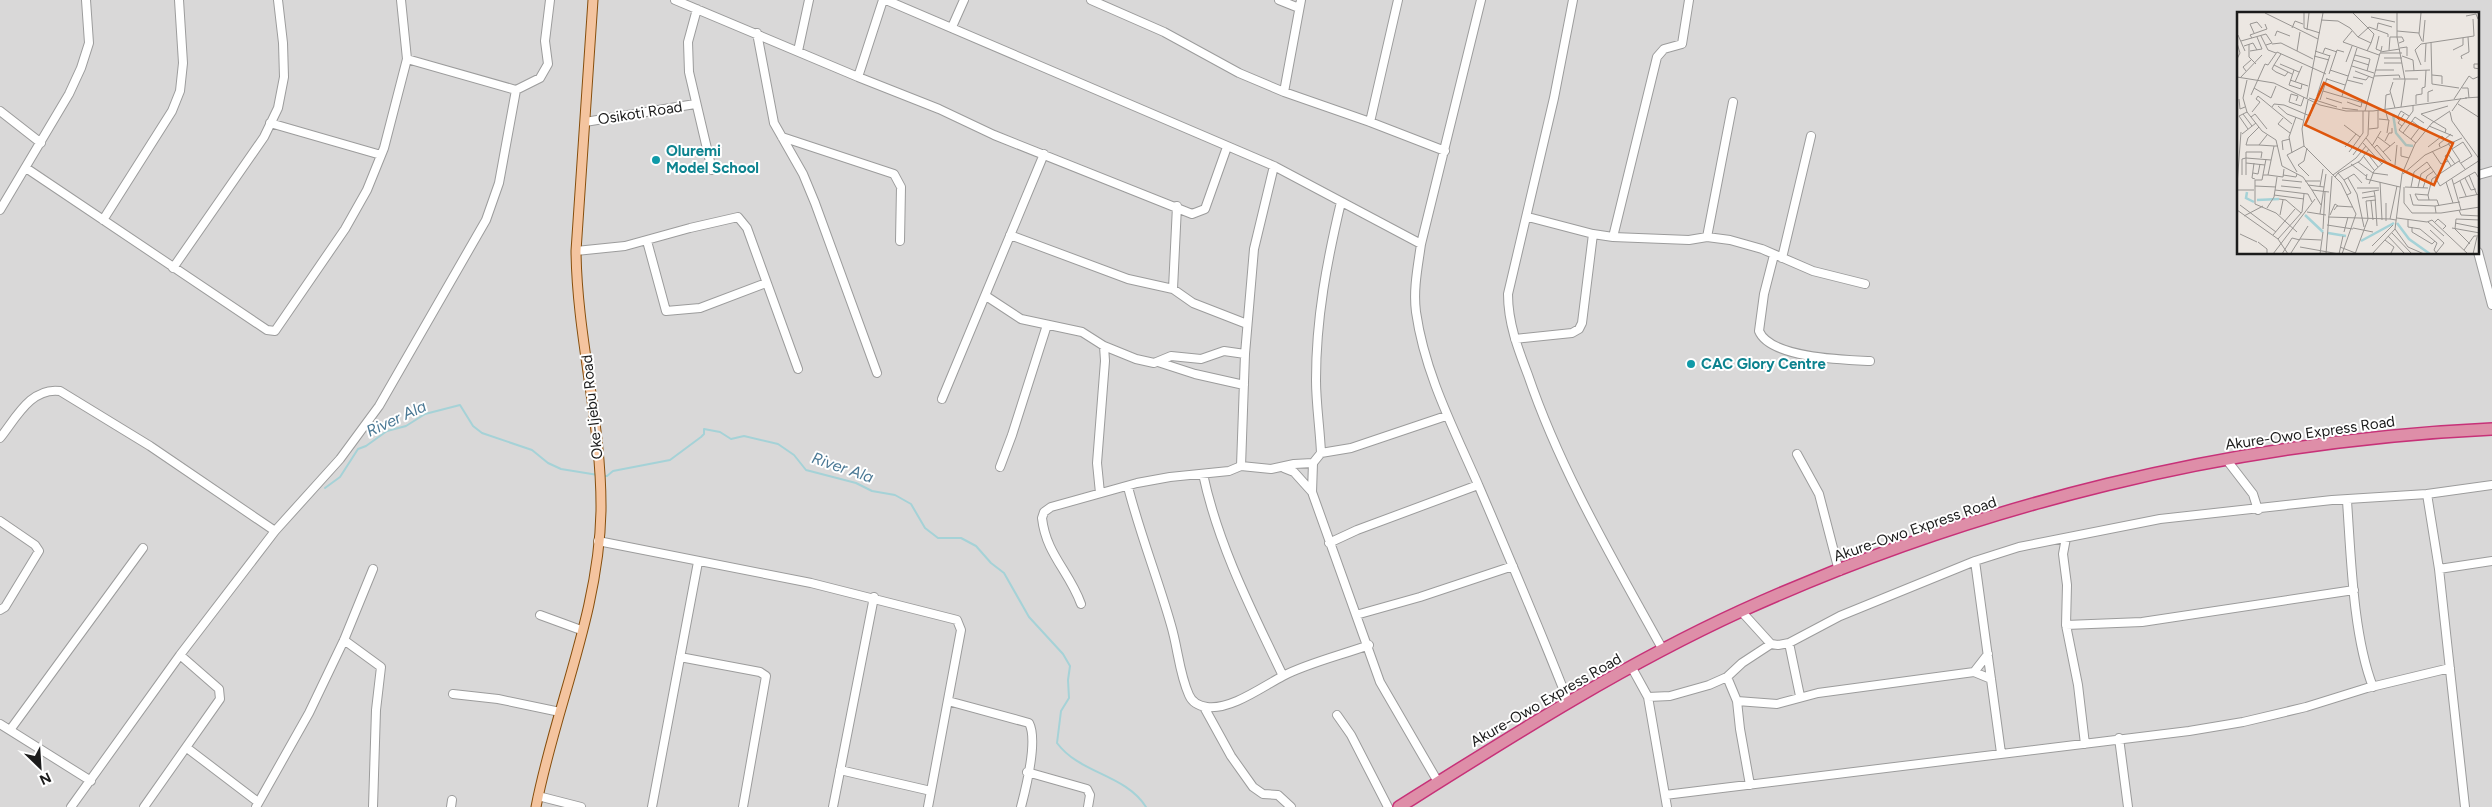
<svg xmlns="http://www.w3.org/2000/svg" width="2492" height="807" font-family="Figtree,sans-serif">
	<rect width="100%" height="100%" fill="#ece7e2"/>
	<path fill="#d9d8d8" fill-rule="evenodd" d="M0 0H2492V807H0ZM2238 14H2478V254H2238Z"/>
	<g fill="none" stroke-linecap="round" stroke-linejoin="round">
		<path stroke="#a5d2d7" stroke-width="2" d="M602 476H607L613 471 670 460 701 437 704 434V429L720 432 731 439 744 436 778 444 794 455 806 470 856 483 872 491 895 495 911 504 925 528 938 538H961L976 546 991 563 1004 573 1029 617 1063 654 1070 666 1068 680 1069 698 1061 711 1057 743C1080 774 1125 774 1146 807
			M325 488 340 477 358 449 366 446 387 431 406 426 425 414 460 405 473 426 482 433 532 450 548 463 561 469 598 475"/>
		<defs>
			<path id="minor" d="M675 0 858 77 883 0
				M886 0 1274 166 1421 244
				M1091 0 1164 32 1239 73 1284 92 1370 122 1445 151
				M1279 0 1299 8
				M1481 0 1421 244C1418 266 1413 289 1416 312 1425 375 1455 431 1480 489 1510 559 1540 630 1568 701
				M1573 0 1554 98 1508 294C1508 323 1518 349 1528 375 1561 472 1614 561 1663 650
				M697 9 688 42 689 72 712 170
				M952 27 964 0
				M757 33 774 123 803 174 815 203 877 373
				M798 51 809 0
				M407 59 516 90 540 78 548 64 545 41 550 0
				M858 77 939 109 994 135 1192 214 1205 209 1227 147
				M1284 92 1301 0
				M0 111 41 143
				M585 122 695 104
				M1370 122 1398 0
				M270 123 381 155
				M782 137 894 174 901 187 900 241
				M26 168 267 330 275 331 345 229 367 190 384 148 407 59 401 0
				M2478 175 2492 171
				M0 210 69 94 81 68 89 43 86 0
				M1528 217 1593 234 1613 237 1689 240 1707 237 1730 240 1762 249 1813 271 1865 284
				M103 220 172 111 180 91 183 63 179 0
				M1010 235 1128 279 1173 289 1193 303 1247 324
				M1613 237 1657 57 1664 49 1682 44 1689 0
				M1707 237 1733 102
				M647 241 666 311 700 308 766 283
				M576 251 625 246 690 228 738 217 747 228 798 369
				M2478 252 2492 305
				M1774 255 1764 294 1759 331C1770 358 1844 360 1870 361
				M1782 258 1811 136
				M173 268 264 137 278 108 284 77 283 43 278 0
				M1173 289 1177 206
				M986 296 1021 319 1082 332 1104 346 1136 359 1154 363 1171 356 1201 359 1224 351 1245 354
				M1515 339 1572 333 1579 329 1582 323 1593 234
				M1158 362 1195 374 1244 385
				M942 399 1044 154
				M0 438C16 418 31 387 60 391L150 446 275 531
				M1321 453C1320 429 1316 404 1316 380 1316 318 1327 261 1341 202
				M1797 454 1819 494 1839 571
				M2226 459 2253 494 2258 510
				M1241 466 1245 354 1254 249 1274 166
				M1000 467 1012 435 1047 325
				M1284 468 1294 472 1312 492
				M1203 474C1218 545 1252 611 1283 676
				M1128 487C1140 534 1158 579 1171 625 1178 648 1179 673 1189 695 1192 702 1199 706 1207 707 1231 710 1262 687 1283 676 1308 663 1342 655 1369 645
				M1100 493 1097 463 1105 361 1104 346
				M2427 494 2439 569 2465 807
				M2347 501C2351 557 2353 636 2373 687
				M0 521 35 545 39 551 5 607 0 610
				M2066 538 2063 554 2067 585 2066 625 2078 685 2085 744
				M598 541 811 583 957 620 961 630 928 807
				M1329 543 1357 530 1478 485
				M1975 561 2001 753
				M2439 569 2492 561
				M1081 604C1069 571 1046 554 1042 518L1044 512 1051 507 1137 483 1170 477 1229 471 1241 466 1271 469 1294 464 1313 463
				M1741 611 1771 644 1778 645 1789 643 1840 616 1975 561 2019 547 2160 519 2332 500 2427 494 2492 485
				M540 615 581 630
				M1356 615 1420 597 1513 566
				M2066 625 2142 622 2354 590
				M344 640 381 667 376 710 373 807
				M1789 643 1800 696
				M680 657 760 672 766 676 743 807
				M1632 668 1648 697 1667 807
				M1974 672 1988 654
				M1727 677 1737 701
				M453 694 498 699 560 712
				M1648 697 1670 696 1709 685 1727 677 1742 663 1771 644
				M948 701 1029 723C1038 740 1026 788 1021 807
				M1204 707 1231 756 1253 787 1263 794 1278 795 1291 807
				M1337 715 1351 735 1388 807
				M0 724 91 781
				M10 730 143 548
				M2119 738 2128 807
				M187 748 258 802
				M840 770 931 791
				M1027 772 1087 789 1090 795 1088 807
				M1438 782 1380 682 1312 492 1313 463 1321 453 1351 448 1446 416
				M1750 785 1740 729 1737 701 1777 704 1818 693 1974 672 1991 679
				M1665 795 2189 731 2243 722 2306 707 2367 688 2450 668
				M538 796 581 807
				M71 807 180 655 275 531 340 459 379 406 486 220 499 183 516 90
				M144 807 220 699 219 689 180 655
				M256 807 309 713 344 640 373 569
				M451 807 452 800
				M652 807 698 562
				M833 807 874 597"/>
			<path id="major" d="M536 807C555 708 599 613 601 511 602 424 577 338 576 251L593 0"/>
			<path id="highway" d="M1399 807C1510 737 1621 666 1741 611 1977 504 2233 441 2492 429"/>
		</defs>
		<use href="#minor" stroke="#9c9c9c" stroke-width="10"/>
		<use href="#major" stroke="#874e0c" stroke-width="11"/>
		<use href="#highway" stroke="#c73178" stroke-width="14"/>
		<use href="#minor" stroke="#fff" stroke-width="8"/>
		<use href="#major" stroke="#f4c49f" stroke-width="9"/>
		<use href="#highway" stroke="#de8ea8" stroke-width="11"/>
	</g>
	<g fill="#0f9aa8" stroke="#fff" stroke-width="2">
		<circle cx="656" cy="160" r="5"/>
		<circle cx="1691" cy="364" r="5"/>
	</g>
	<g text-anchor="middle" stroke-width="4" stroke-linejoin="round" paint-order="stroke">
		<g font-size="15" fill="#1b1b1b" stroke="#fff">
			<text transform="translate(640 113) rotate(-9)" y="5">Osikoti Road</text>
			<text transform="translate(592 407) rotate(-96)" y="5">Oke-Ijebu Road</text>
			<text transform="translate(2310 433) rotate(-8)" y="5">Akure-Owo Express Road</text>
			<text transform="translate(1915 529) rotate(-19)" y="5">Akure-Owo Express Road</text>
			<text transform="translate(1546 700) rotate(-30)" y="5">Akure-Owo Express Road</text>
		</g>
		<g font-size="15" font-weight="bold" fill="#0d838f" stroke="#fff" text-anchor="start">
			<text x="666" y="156">Oluremi<tspan x="666" dy="17">Model School</tspan></text>
			<text x="1701" y="369">CAC Glory Centre</text>
		</g>
		<g font-size="16" font-style="italic" fill="#4a7894" stroke="#fff">
			<text transform="translate(396 418) rotate(-25)" y="6">River Ala</text>
			<text transform="translate(843 467) rotate(19)" y="6">River Ala</text>
		</g>
	</g>
	<g transform="translate(2237 12)">
		<rect width="242" height="242" fill="#ece7e2"/>
		<path fill="none" stroke="#a5d2d7" stroke-width="2.5" d="M156 102 159 121 169 133 176 134M10 180 9 186 17 190M20 188 42 187M68 203 86 220M160 211 172 227 193 242M91 221 109 224M124 229 157 211"/>
		<path fill="none" stroke="#989592" stroke-width="1" d="M28 1 81 27M67 1V16L83 21M116 1 137 22 134 31M160 1V25L168 68 164 95M184 1 182 22 185 29M229 4 239 2 241 7M134 5 158 10M84 8 101 9 113 16 121 25 134 31 130 39M55 16 58 9 66 12M140 17 141 11 155 15M70 18 72 1M115 19 106 30 142 43M160 19 182 21M17 21 13 12 20 10 25 16M1 23 8 39M24 24 31 38 39 41M38 24 40 19 53 24M142 24 139 37 144 39 145 34M121 25 132 15 151 22V25M15 26 13 23 30 17 28 12M4 29 29 22 35 31 29 33M186 30 188 8M194 30 195 72 222 76M0 31 3 41 0 47M12 32V45L19 52M35 32 44 31 76 47M7 34 16 31 20 38M163 36 170 35V44M152 38 153 25H165L167 29 162 31M216 38 226 33V26M13 39 25 37 20 25M60 39 63 20M78 39 93 44M143 40 163 37M86 41 88 36 100 40M143 41H165M44 42 37 53 55 62M118 43 133 47 130 59M77 44 92 48M165 44 176 48 177 59M147 46H165M225 47 224 44 232 40 231 25M116 48 132 53M109 50 115 34M188 50 189 31M147 51H165M43 52 62 60M243 52H237V56L243 57M37 53 35 57 39 60 48 64 51 60M184 53 178 38 184 32 237 24 236 7M115 54 137 61M57 58 52 73 64 77 65 72M93 58 111 64M139 58H157M9 59 6 55 14 48M118 59 136 66M168 59 193 58M92 62 100 38 107 40M195 63 205 64V72M137 64 162 63 163 66M0 65 37 71 83 93 109 99H136L230 86M116 65 129 68 132 64M3 66 25 43M90 67 108 73M156 67H181M10 68 6 86 10 100 25 119 39 128 45 154 66 165 75 178 92 180M53 68 71 74M110 68 126 72M58 70 65 54M156 70 153 79 158 96M17 76 34 86 39 74M225 76H231L232 86M86 79 130 92M14 83 28 52 31 53 40 40 89 62M80 84 93 43M105 84 120 36M70 86 86 1M72 86 100 95M89 86 105 91M228 86 243 85M2 87 3 97 8 95M217 87 232 64 236 67 243 64M71 88 65 117 67 134 104 171 119 202 105 242M83 88 90 66M59 89 61 84 54 82 52 90 64 94 67 85M110 90 124 95 125 90M191 90V80L196 78M179 92V83L185 82V76L188 75 189 58M221 92 243 106M176 93V99L162 118 179 131M41 94 50 102 66 108M35 95 37 92 47 93 73 104 76 92M105 96 121 98M128 99 143 41M215 99 224 86M10 100 2 104 11 117M15 100 23 90 19 87 21 84 55 112M213 100 215 109 243 148M6 102 15 114M14 105 18 102 30 117M46 106 41 112 53 121M142 107 152 108 150 121M151 108 148 97 149 83 153 82M162 108 160 106 164 99 172 104M175 109 188 119M107 113 123 125M165 114 161 111 167 102M192 114 216 124M132 117 141 116V98M166 121 178 105 187 111M208 121 209 117 184 102 211 94M5 122 19 111M30 123 22 133 37 134M141 125 153 134M129 126 151 152M174 127 183 115M148 129 152 121H155V116M126 131 145 152M211 131 223 149M22 133H9L11 126 22 115M135 134 144 119M108 135 119 122M164 135V144L172 146M191 135 205 124 209 128M203 135 202 132 214 122M70 136 67 149 61 153 72 164M137 136 140 133 154 149M215 137 226 130 232 139 235 144 224 151M46 138 45 129 53 127M195 139 204 152 211 149M112 140 126 121V99M146 140 158 130M55 141 52 125 59 105M130 141 141 155M116 143 131 123 132 99M127 145 137 158M9 146 34 148M29 147 25 168H18V192L39 201 60 220M121 150 136 161 151 163M9 151 28 153M17 151 15 166 18 167M114 152 129 164M158 153 160 133M214 154 208 144 211 142 218 152M60 160 50 143 67 134M16 161 21 162 23 152M101 161 123 149 132 137M130 162 129 167 163 175M166 162 188 143 225 126M5 163V147L9 146M9 163V140H25L24 146M26 163H31L37 134H41M31 163 46 165 47 157M46 163 59 165 60 162M96 163 119 146 129 134M232 163 240 183M98 165 101 161 107 168 114 181 110 183M198 165 203 174 243 148M111 166 120 182 127 215M228 166 234 178 239 177M215 167 224 198M45 168 65 170M107 168 117 162 125 171M68 169H83M223 169 229 184M143 170 145 208M209 170 216 191 223 190M132 172 137 159 148 149M217 172 238 160 243 168M0 173 4 120M71 173 87 175M18 174 39 175M44 174 64 176M83 174 86 157M167 175V191L175 201H204L243 195M168 175 191 176M174 175 177 160 190 150 200 164M181 175 184 162 194 155M120 176H142M186 176 190 164 197 159M0 178H17M38 178 71 182 75 190M75 178 84 193M125 181 142 178M173 182 176 193 198 194M178 182 181 188H200L202 194M178 182 191 183 192 188M37 183 67 187M191 183 195 167 222 149 228 157M138 184 140 214M125 186 138 184 137 179M222 186 243 182M42 187 49 188 64 201M134 189 136 208M149 191V209M3 193 39 220M30 196 37 185 40 165M0 198 41 227 51 242M97 198 100 194 116 195M222 198 224 203 243 204M70 200 89 203M199 201 198 194 216 191M83 202 89 162M43 203 46 188M93 203 98 192 101 194M7 204 26 194M91 205 153 207M160 206 190 210 195 208 231 242M159 208 153 207 160 174M171 208V215L183 217 200 231 197 238 200 242M191 210 207 224M198 210 201 207 209 214 206 217M218 211 243 216M90 213 116 217M175 215V220L195 232 198 229M116 216 136 220M215 216 243 221M86 217 88 180M158 217 171 235 187 242M193 218 207 231 199 241M107 220 111 205M155 221 175 242M3 222 20 230M36 223 58 197M151 224 168 242M41 227 65 200 67 182M63 227 84 228M148 228 157 235 154 241M21 230 30 237V242M233 232 218 217 219 207 243 208M135 234 156 213M63 235 102 242M103 235 121 242M227 238 237 224H243M54 241 71 214M36 242 78 187M45 242 55 226 63 228M83 242 86 220M89 242 95 164M102 242 106 224M118 242 131 207 129 189 139 188M135 242 158 217 165 162 178 132 195 111 213 99M236 242 240 225"/>
		<path fill="#de560d" fill-opacity="0.15" stroke="#de560d" stroke-width="2.5" d="M87 71 216 131 197 173 68 113Z"/>
		<rect width="242" height="242" fill="none" stroke="#1b1b1b" stroke-width="2.5"/>
	</g>
	<g transform="translate(40 767) rotate(155)" stroke="#ffffff" stroke-width="4" paint-order="stroke">
	<path d="M0-4L9 19L0 12L-9 19Z" fill="#1b1b1b"/>
	<text y="-8" font-size="14" font-weight="bold" text-anchor="middle" fill="#1b1b1b">N</text>
	</g>
</svg>
